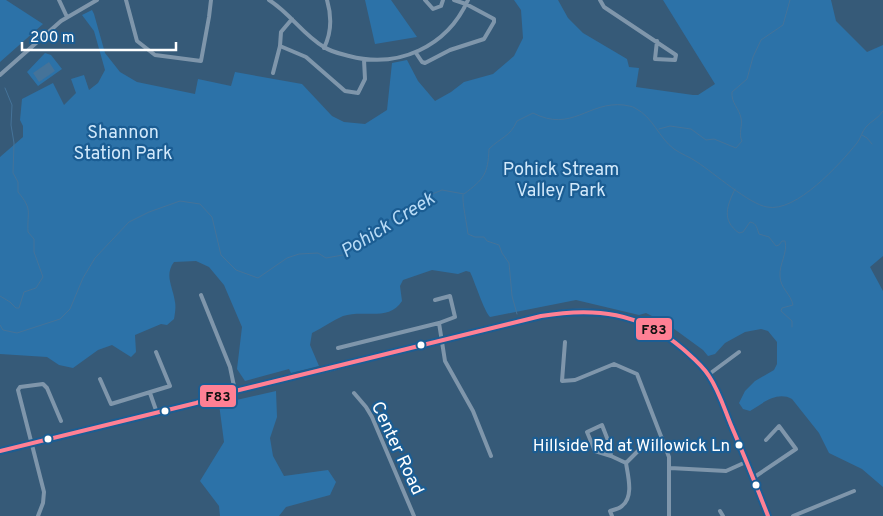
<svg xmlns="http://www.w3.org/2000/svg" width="883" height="516" font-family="Overpass,sans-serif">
	<rect width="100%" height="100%" fill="#365a78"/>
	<path fill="#2c72a8" d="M0 0H6L43 24 0 62Z
		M365 0H391L417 37 375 44Z
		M514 0H558L568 18 583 33 627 59 629 67 639 68 636 87 693 95H698L715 84 663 0H831L836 21 867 52 883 45V256L870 267 883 291V487L862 469 829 453 819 433 792 399C777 391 763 403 750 411L743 409 739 403 745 391 755 381 774 370 777 364V342L768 331 761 329 745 332 725 343 715 354 708 356 703 350 666 323 646 313 639 315 576 300 490 317C484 311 475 282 470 272L466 271 458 274 432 270 403 280 400 286 402 301C389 322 363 309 343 316 332 321 322 328 312 333L310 345 319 366 291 373 289 369 245 381 237 369 242 327 224 285 209 267 196 261 174 262C164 275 173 287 175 302 176 307 175 313 174 319L167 325 161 324 135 335 136 352 131 357 112 345 98 350 73 368 59 365 47 357 0 354V157L23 137V126L20 120 22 99 53 83 64 105 76 93 71 79 84 75 89 90 98 83 105 70 94 31 82 15 92 10 94 14 105 53 120 72 137 82 195 94 198 79 231 86 235 72 302 84 332 116 344 122 365 124 387 110 392 63 407 60 418 81 435 101 451 92 464 82 493 74 514 56 523 38 521 10Z
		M45 53 51 55 62 69 38 86 27 72Z
		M276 391 277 417 270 438 273 456 284 476 328 470 336 482 330 495 286 507 279 516H220L219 506 200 481 224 442 219 404Z"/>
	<path fill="#457399" d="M49 62 55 71 39 82 33 73Z"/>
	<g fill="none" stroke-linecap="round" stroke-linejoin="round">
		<path stroke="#457399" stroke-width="1" d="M659 129 670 126 691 129 706 140 714 139 736 148 742 141C738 133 743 126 741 118 739 108 731 103 732 92L747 79 753 57 761 40 783 25 790 0
			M862 135 867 138 872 144
			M735 189C727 206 721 220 739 233L743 232 750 222C757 223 757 229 759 234L769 237 776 246 779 245 782 241H785C788 253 779 264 780 276 780 288 791 294 793 305L782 308 781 311 792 321V327
			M463 195C462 202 467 225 468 234L475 237H484L487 241 499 245 502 253 509 263 512 296 517 314
			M0 296 10 302 16 308H19L24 292 36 288 43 277 34 252V239L28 232C27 211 33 210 18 192V182L13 173 14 143 11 125 12 105 5 88
			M0 325 3 330 17 333 60 319 70 309 83 278 95 258 129 222 149 212 180 201 200 204 212 217 221 255 236 270 258 278 287 258 299 254 318 253 326 258 343 255 362 244 393 217 406 210 427 202 425 197 442 190 464 194C484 179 488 174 489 149 501 137 510 137 517 121L533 113C572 133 588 101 624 105 628 106 632 106 635 108 654 118 658 137 674 149 681 154 690 157 697 162 714 173 749 204 767 207 796 213 840 164 857 143 861 138 862 131 866 127 871 121 879 118 883 111"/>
		<path stroke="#7f96ab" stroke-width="4" d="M59 0 67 17
			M126 0 137 41 155 55 201 61 209 17 211 0
			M269 0C290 13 303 35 324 47 331 52 341 54 349 56 398 69 447 47 468 0
			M425 0 433 9 441 6 443 0
			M600 0 604 7 676 55 675 60 655 59 657 41
			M280 46 281 32 292 19
			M324 48C332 32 332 17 327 0
			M416 53 422 62 425 63 450 50 484 39 494 22V19L466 4 454 0
			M273 73 280 46 306 57 345 91 358 93 365 79 364 60
			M0 75 61 21 97 0
			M201 295 230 367 235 391
			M435 300 450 296 455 317 439 323 445 361 473 411 491 456
			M565 342 562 381 575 380 614 364 637 374 669 457V516
			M338 348 439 323
			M708 375 739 352
			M100 379 111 404 170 386 156 352
			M150 393 157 413
			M354 393 366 407 372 417 414 516
			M611 456 595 451 587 432 602 425 609 443 611 456 626 463
			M626 463 642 447 662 438
			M670 468 726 471 746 462
			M753 478 796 449 779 426 766 440
			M720 511 723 516
			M38 516 43 503 44 492 18 390 20 387 43 384 47 388 61 421
			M612 516 610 511C613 510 619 509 622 506 634 497 628 476 626 463
			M793 516 854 491"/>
		<path stroke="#7f96ab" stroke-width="5" d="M0 451 112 424 196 403 235 391 333 368 541 316C595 304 648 314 688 354 695 361 704 368 709 376 720 393 726 413 734 431 745 460 757 488 768 516"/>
		<defs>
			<path id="bus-1" d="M0 451 196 403 235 391 541 316C595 307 640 312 683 349 692 357 703 366 709 376 719 391 724 408 731 425 744 455 756 485 768 516"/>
		</defs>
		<use href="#bus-1" stroke="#1b5d93" stroke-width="8"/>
		<use href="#bus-1" stroke="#ff8094" stroke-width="4"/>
	</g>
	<g fill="#fff" stroke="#1b5d93" stroke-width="2">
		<circle cx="421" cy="345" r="4.5"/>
		<circle cx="165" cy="411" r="4.5"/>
		<circle cx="48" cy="439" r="4.5"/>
		<circle cx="739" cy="445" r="4.5"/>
		<circle cx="756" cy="485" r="4.5"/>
	</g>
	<g text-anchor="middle" stroke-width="4.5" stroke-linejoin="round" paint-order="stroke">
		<g font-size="17" fill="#fff" stroke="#1b5d93" text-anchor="end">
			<text x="730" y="451">Hillside Rd at Willowick Ln</text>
		</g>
		<g font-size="18" fill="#d2e9fb" stroke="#1b5d93">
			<text x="123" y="138">Shannon<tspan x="123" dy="21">Station Park</tspan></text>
			<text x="561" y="175">Pohick Stream<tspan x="561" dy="21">Valley Park</tspan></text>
		</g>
		<g font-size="18" fill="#fff" stroke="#1b5d93">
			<text transform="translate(398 448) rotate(65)" y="6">Center Road</text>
		</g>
		<g font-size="19" font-style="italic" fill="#b8dbf6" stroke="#1b5d93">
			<text transform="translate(387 224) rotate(-32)" y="7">Pohick Creek</text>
		</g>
	</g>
	<g stroke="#1b5d93" stroke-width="2">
		<rect x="635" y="317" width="38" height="24" rx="5" fill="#ff8094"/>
		<rect x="199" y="384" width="38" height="24" rx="5" fill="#ff8094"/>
	</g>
	<g font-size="14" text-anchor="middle" font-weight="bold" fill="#111">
		<text x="654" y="334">F83</text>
		<text x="218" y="401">F83</text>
	</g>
	<path d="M22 42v8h154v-8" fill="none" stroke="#ffffff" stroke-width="2.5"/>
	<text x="30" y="42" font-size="15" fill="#ffffff" stroke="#1b5d93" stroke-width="4" paint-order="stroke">200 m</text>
</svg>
